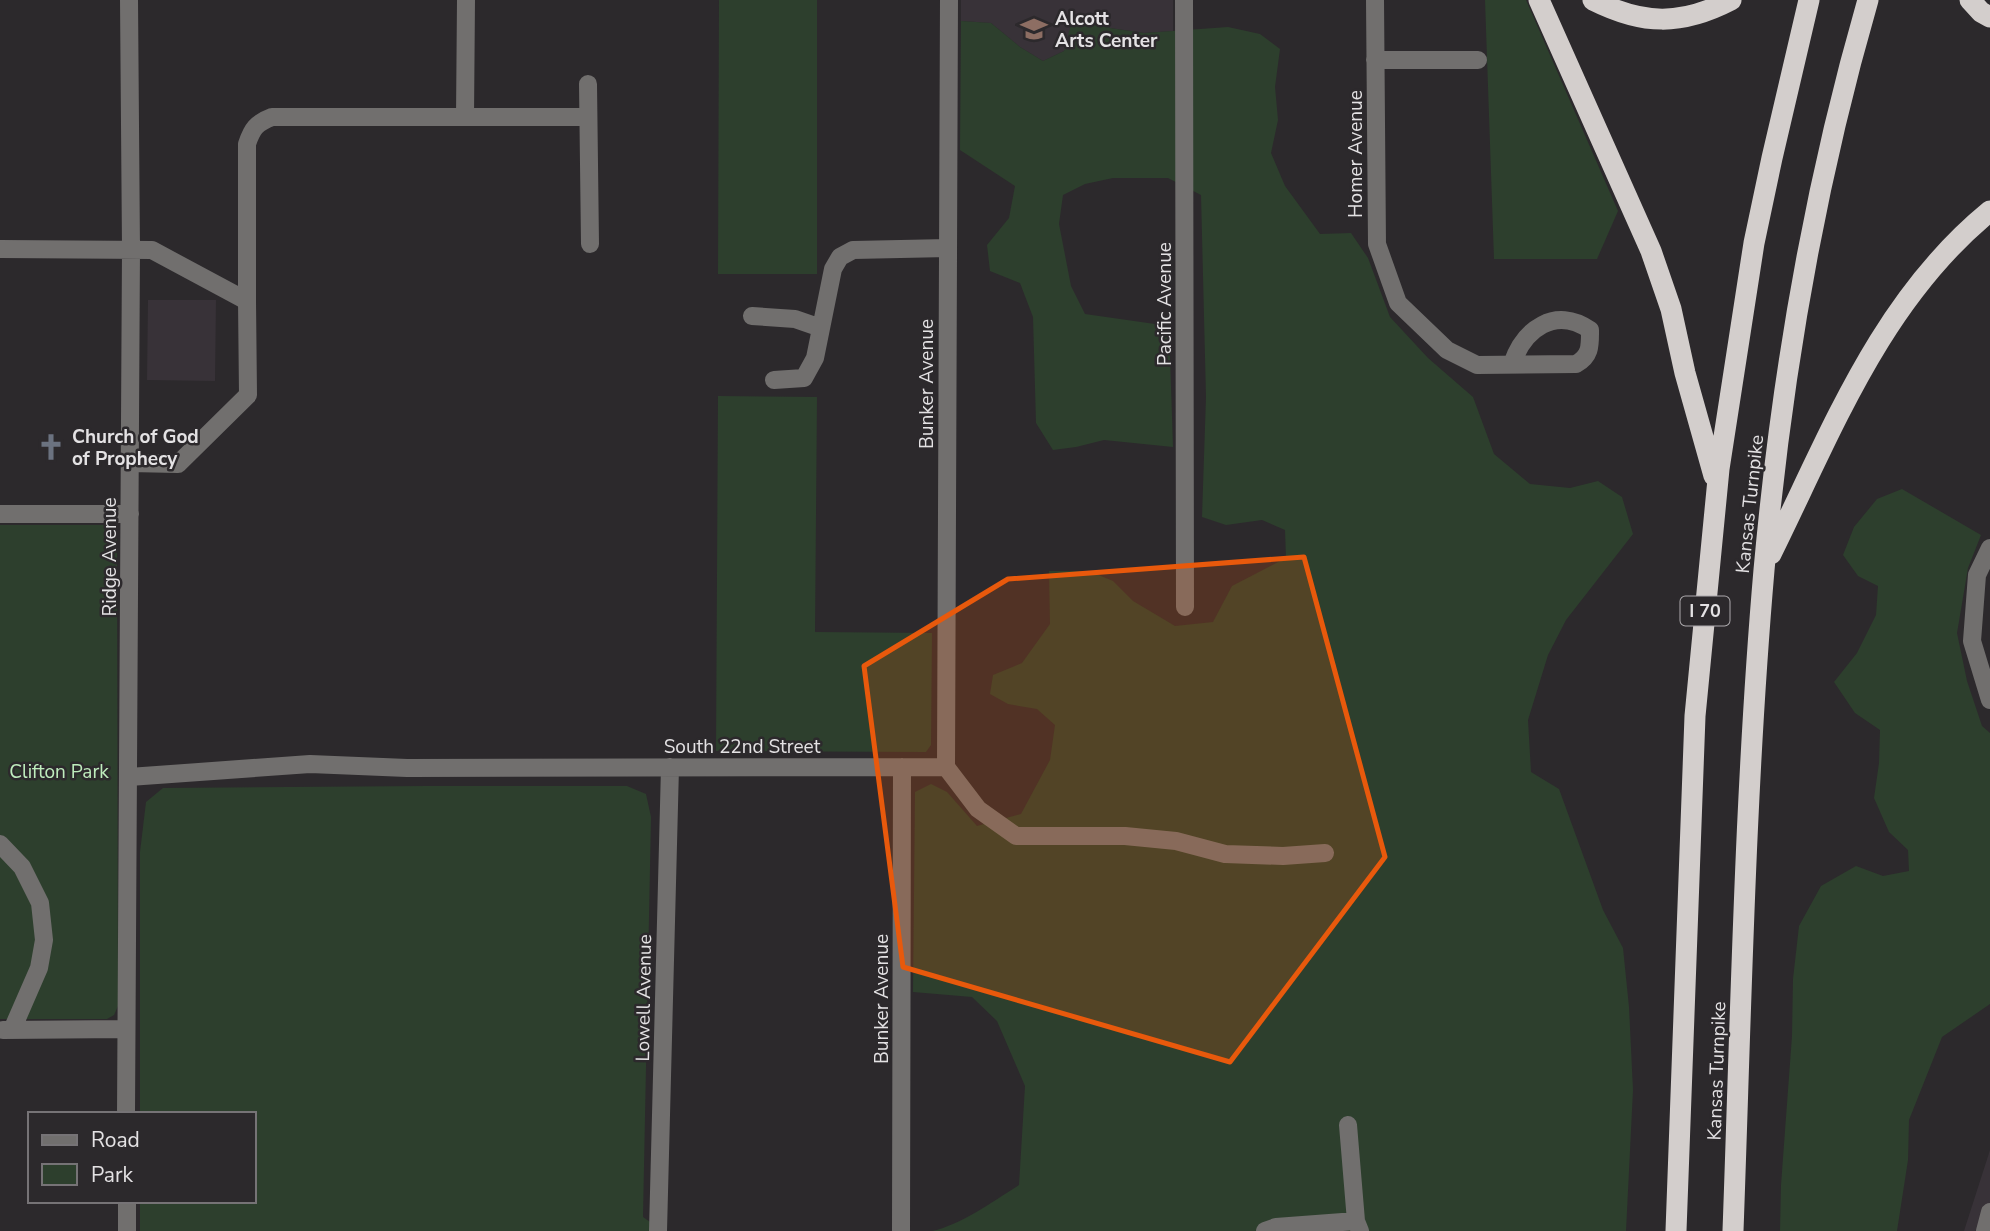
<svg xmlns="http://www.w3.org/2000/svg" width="1990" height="1231" font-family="'Nunito Sans',sans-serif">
	<rect width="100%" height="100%" fill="#2c292c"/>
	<path fill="#383238" d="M961 0H1173V31L1144 33 1110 28 1091 16 1064 51 1043 61 1020 47 991 23 961 21Z
		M148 300H216L215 381 147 380Z
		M1990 1150V1231H1964Z"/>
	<path fill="#2d3f2d" d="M719 0H817V274H718Z
		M1485 0H1526L1618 211 1597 259H1494Z
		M1092 16 1110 28 1144 33 1228 27 1260 34 1280 49 1275 87 1278 120 1271 153 1285 186 1320 234 1351 233 1368 258 1390 317 1428 358 1473 397 1494 454 1530 484 1570 488 1598 481 1622 497 1633 534 1566 620 1548 655 1528 720 1531 772 1559 789 1603 910 1623 948 1629 1007 1633 1090 1626 1231H932C962 1224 992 1202 1019 1185L1025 1086 997 1021 972 997 913 992 915 792 931 784 947 792 977 826 1021 814 1050 760 1055 725 1037 709 1008 704 990 694 993 675 1022 663 1050 624 1049 571H1089L1113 581 1133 601 1175 626 1213 622 1232 586 1286 558 1285 530 1262 520 1226 525 1202 517 1206 397 1201 195 1168 178H1113L1085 184 1063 195 1059 224 1071 286 1085 314 1169 326 1173 447 1104 440 1076 447 1053 450 1036 423 1033 317 1020 283 990 271 987 245 1009 218 1015 186 960 150 961 21 991 23 1020 47 1043 61 1064 51 1071 24Z
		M718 396 817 397 815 632 932 633 931 745 926 752 716 751Z
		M1902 489 1981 535 1968 568 1957 633 1967 681 1982 726 1990 733V1004L1942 1037 1909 1120 1908 1160 1897 1231H1780L1781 1185 1792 1036 1793 979 1799 926 1821 886 1856 866 1883 876 1909 871 1908 850 1889 832 1874 798 1879 763 1880 730 1855 713 1834 682 1857 653 1876 615 1878 586 1858 576 1843 555 1854 527 1877 499Z
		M0 525H104L113 530 117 536 118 1006 114 1015 107 1019H0Z
		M427 786H627L646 794 651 817 643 1217 663 1231H140V1201H254V1114H140V852L146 802 163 788Z"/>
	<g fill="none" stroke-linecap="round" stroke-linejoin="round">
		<path stroke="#716f6e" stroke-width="18" d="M1184 0 1185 607
			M1375 0 1377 244 1398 303 1447 350 1477 365 1576 364C1591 356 1590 345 1590 330 1555 306 1524 329 1512 364
			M1375 60H1478
			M588 84 590 244
			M465 117 466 0
			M0 249 152 250 247 301 248 395 178 464 130 463
			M247 301V144C252 129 256 123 272 117H588
			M752 316 795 319 821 328
			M774 380 804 378 815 358 833 269 840 257 853 250 948 248
			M0 514H130
			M1990 548 1977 575 1972 641 1990 700
			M946 767 949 0
			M129 777 310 764 407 768 946 767 978 809 1016 836H1125L1176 841 1225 854 1283 856 1325 853
			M0 844 22 867 40 903 44 940 39 968 12 1030
			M3 1030 125 1029
			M126 1114 131 249 129 0
			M1348 1125 1356 1221 1360 1231
			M127 1201V1231
			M658 1231 670 767
			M901 1231 902 767
			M1265 1231 1276 1227 1356 1221
			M1985 1231 1990 1212"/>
		<path stroke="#d3cecc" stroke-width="21" d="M1539 0 1651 251 1671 309 1685 373 1714 476
			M1593 0C1643 25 1681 26 1731 0
			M1970 0 1981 12 1990 17
			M1771 554C1832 431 1880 301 1990 211
			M1676 1231 1695 716 1719 469 1754 243 1772 158 1809 0
			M1733 1231C1741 1011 1745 790 1764 570 1781 381 1815 183 1868 0"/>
	</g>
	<path fill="#e8590c" fill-opacity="0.2" stroke="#e8590c" stroke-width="5" stroke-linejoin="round" d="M1304 557 1385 857 1230 1062 903 967 864 666 1008 579Z"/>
	<defs>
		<symbol id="school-bare" viewBox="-9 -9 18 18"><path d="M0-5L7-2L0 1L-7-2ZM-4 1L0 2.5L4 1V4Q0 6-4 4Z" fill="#8d6e63" stroke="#2c292c" stroke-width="2.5" paint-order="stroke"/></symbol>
		<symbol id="church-bare" viewBox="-9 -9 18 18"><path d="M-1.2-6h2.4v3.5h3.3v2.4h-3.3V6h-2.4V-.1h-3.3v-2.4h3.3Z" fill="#6b7280" stroke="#2c292c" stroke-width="2.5" paint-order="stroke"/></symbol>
	</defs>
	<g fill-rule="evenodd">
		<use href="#school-bare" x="1015" y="10" width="38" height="38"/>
		<use href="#church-bare" x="32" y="428" width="38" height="38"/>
	</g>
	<g text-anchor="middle" stroke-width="5" stroke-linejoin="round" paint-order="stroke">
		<rect fill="#2c292c" stroke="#adaaad" stroke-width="2" x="1680.5" y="596.5" width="49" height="29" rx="5"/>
		<g font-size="18" font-weight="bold" fill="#e4e2e4">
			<text x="1705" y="617">I 70</text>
		</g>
		<g font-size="19" font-weight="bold" fill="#e4e2e4" stroke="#2c292c" text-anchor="start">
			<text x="1055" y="25">Alcott<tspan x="1055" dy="22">Arts Center</tspan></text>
			<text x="72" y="443">Church of God<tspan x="72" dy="22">of Prophecy</tspan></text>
		</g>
		<g font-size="19" fill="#e4e2e4" stroke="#2c292c">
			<text transform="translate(1355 154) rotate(-90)" y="7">Homer Avenue</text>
			<text transform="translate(1164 304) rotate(-90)" y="7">Pacific Avenue</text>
			<text transform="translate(926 384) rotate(-90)" y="7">Bunker Avenue</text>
			<text transform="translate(1749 504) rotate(-84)" y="7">Kansas Turnpike</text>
			<text transform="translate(109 557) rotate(-90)" y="7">Ridge Avenue</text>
			<text x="742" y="753">South 22nd Street</text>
			<text transform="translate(643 998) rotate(-89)" y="7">Lowell Avenue</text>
			<text transform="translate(881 999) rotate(-90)" y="7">Bunker Avenue</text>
			<text transform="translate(1716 1071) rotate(-88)" y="7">Kansas Turnpike</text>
		</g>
		<g font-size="19" fill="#beecbd" stroke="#2c292c">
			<text x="59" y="778">Clifton Park</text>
		</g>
	</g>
	<rect x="28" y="1112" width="228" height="91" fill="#2c292c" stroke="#767376" stroke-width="2"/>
	<rect x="42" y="1135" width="35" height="10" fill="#716f6e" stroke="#767376" stroke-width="2"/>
	<text x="91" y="1147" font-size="21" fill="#e4e2e4">Road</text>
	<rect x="42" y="1164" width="35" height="21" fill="#2d3f2d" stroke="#767376" stroke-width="2"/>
	<text x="91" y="1182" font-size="21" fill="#e4e2e4">Park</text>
</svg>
